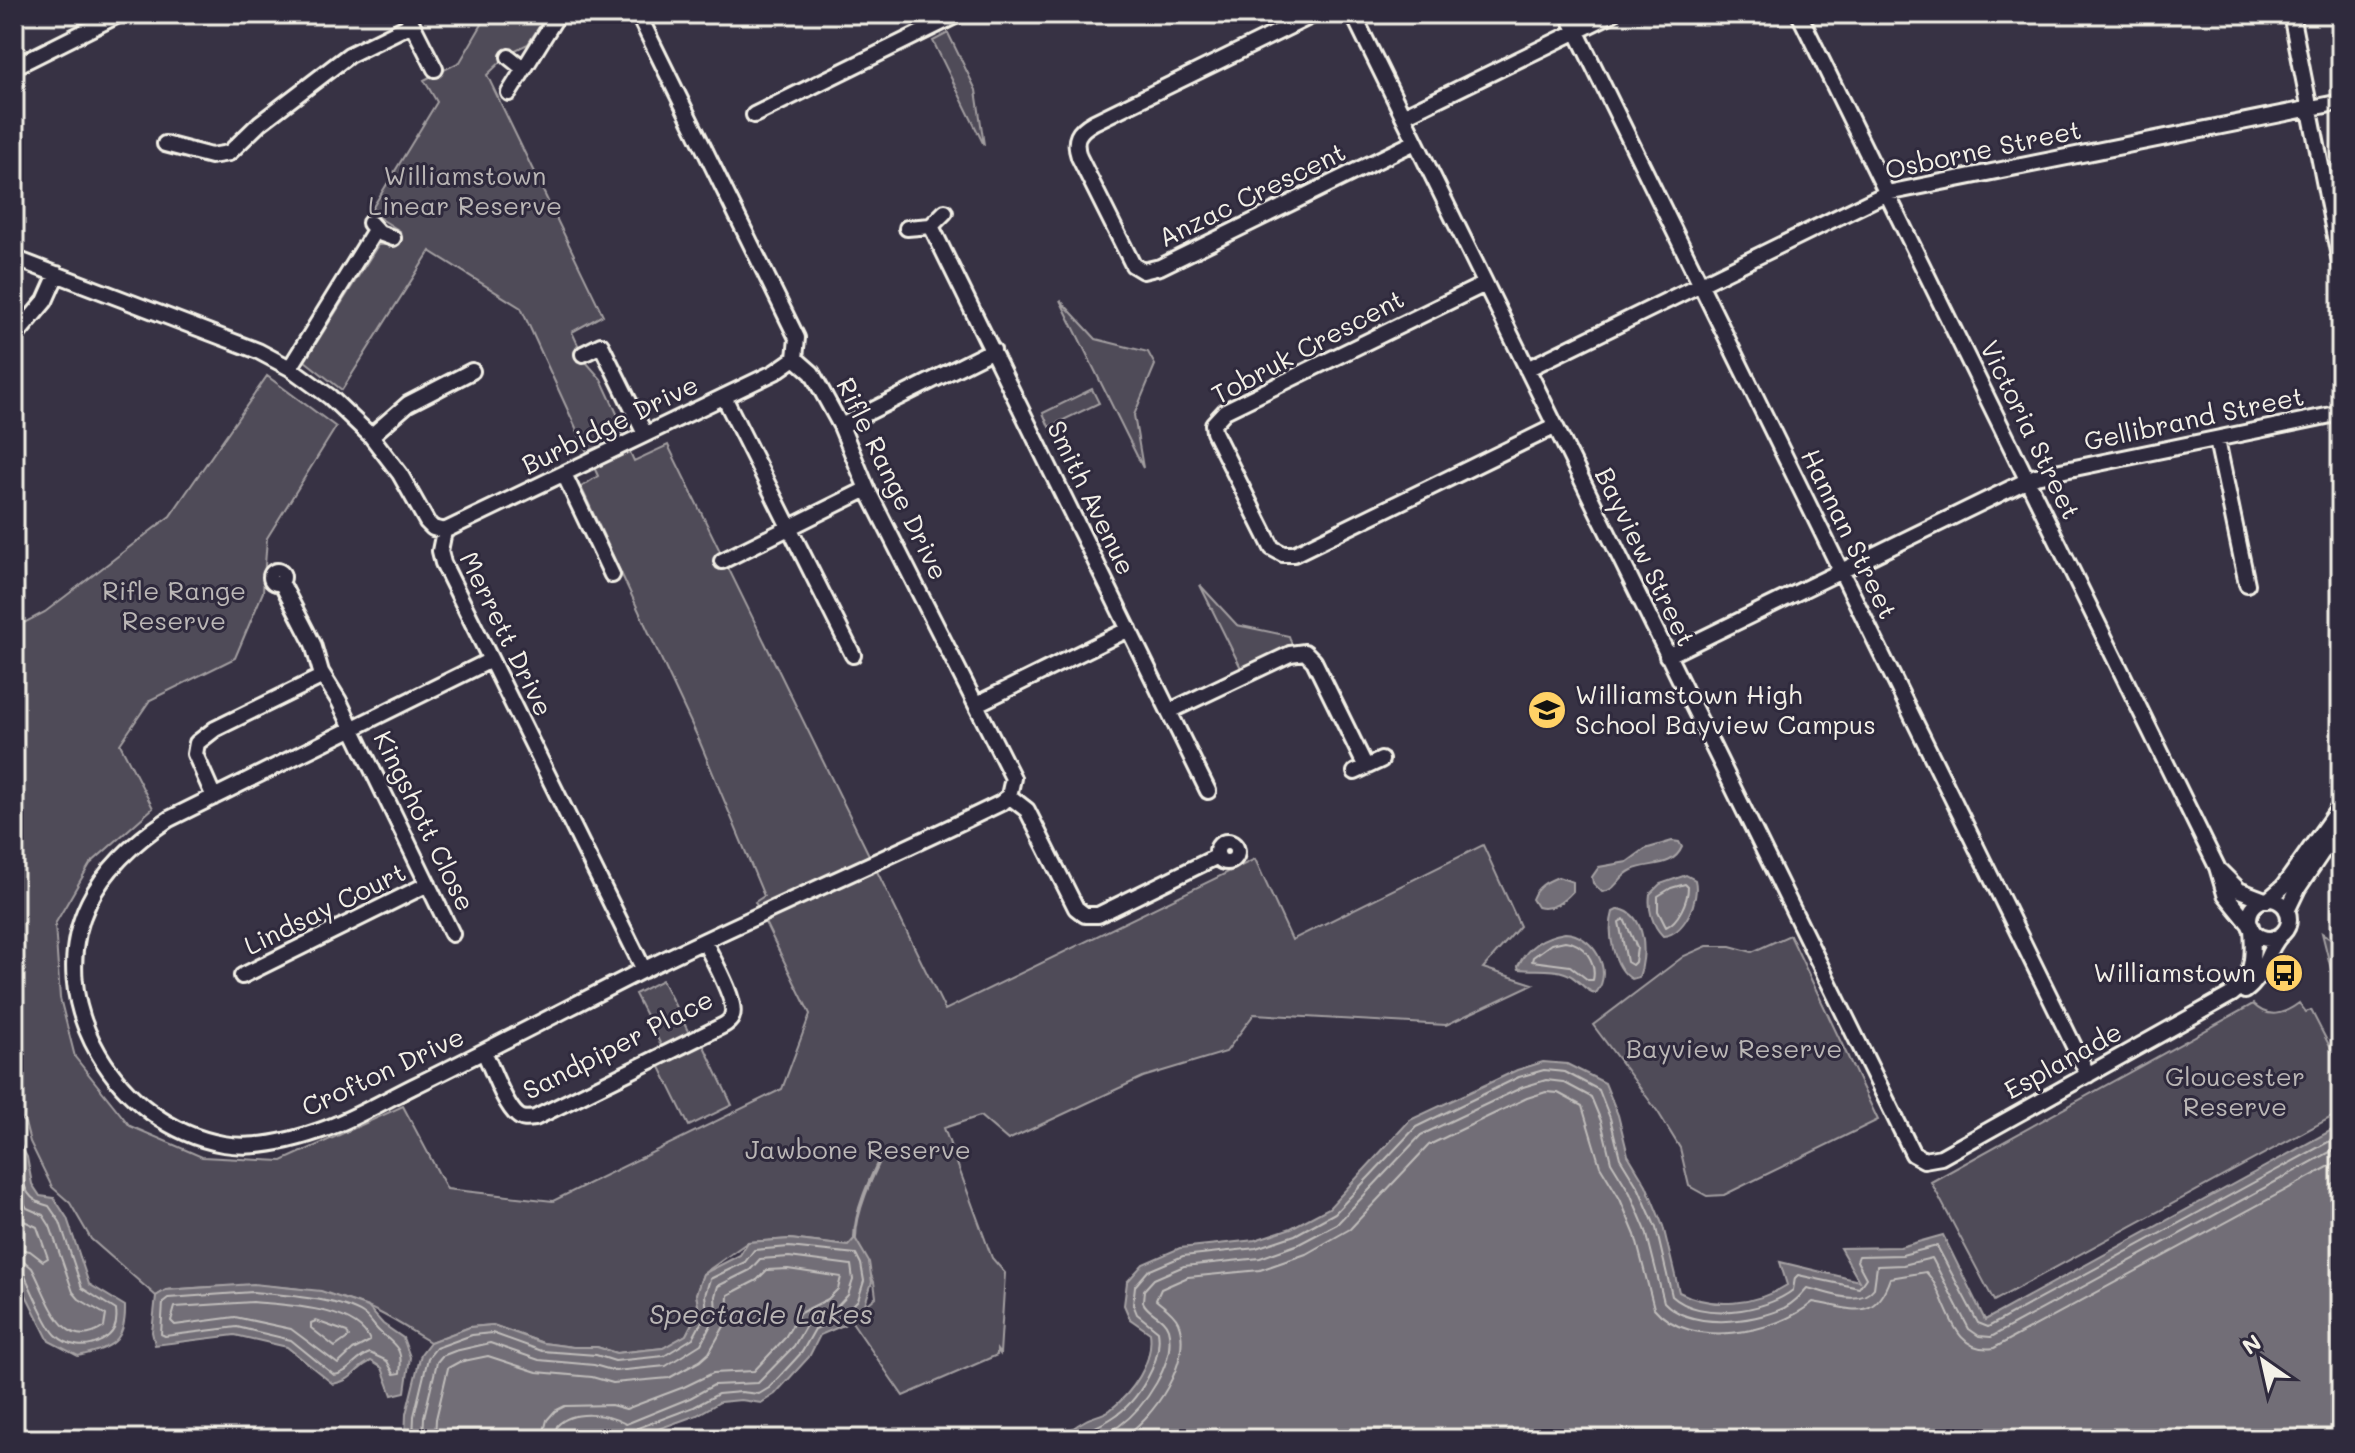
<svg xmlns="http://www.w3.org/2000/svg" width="2355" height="1453" font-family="Mali,sans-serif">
	<rect width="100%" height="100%" fill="#373244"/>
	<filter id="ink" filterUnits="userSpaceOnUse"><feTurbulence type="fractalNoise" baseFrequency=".0125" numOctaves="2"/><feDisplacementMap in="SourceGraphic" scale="16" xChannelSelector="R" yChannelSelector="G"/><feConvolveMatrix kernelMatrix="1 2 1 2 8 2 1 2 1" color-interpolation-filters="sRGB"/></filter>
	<g filter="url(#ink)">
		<path fill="#504b59" stroke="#a29ea0" stroke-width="2" d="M488 14H547L528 44 511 52 487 75 603 315 572 332 586 362 601 379 620 420 618 426 634 461 668 445 945 1010 1255 859 1292 940 1483 845 1520 926 1483 968 1533 984 1446 1025 1254 1014 1226 1052 1143 1077 1008 1140 980 1116 944 1128 992 1258 1005 1273 1000 1354 997 1350V1355L903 1396 850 1319 876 1297 874 1282 855 1239 848 1246 790 1239 748 1242 703 1274 696 1294 699 1310 686 1335 663 1348 616 1353 597 1347H573L543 1343 493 1325 470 1327 430 1342C409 1330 388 1315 365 1306 295 1279 239 1285 166 1290L156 1296 91 1239 70 1203 52 1187 30 1142 25 1123 14 1113V628L45 612 170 516 267 376 336 427 267 538 263 592 235 658 150 700 120 744 153 808 90 864 55 924 60 998 75 1057 130 1126 202 1157 282 1161 403 1106 447 1189 553 1201 782 1089 810 1014 755 902 764 896 699 740 581 487 598 476 521 308 430 251 342 390 305 361 378 245 392 244 400 231 370 212 437 102 424 80 460 62Z
			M948 33 976 90 984 145 933 41Z
			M1060 300 1096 339 1148 352 1155 365 1134 415 1143 468Z
			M1092 389 1099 403 1049 427 1043 413Z
			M1200 585 1237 625 1289 636 1292 645 1243 672Z
			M2322 933 2338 943 2332 948 2334 971 2331 969Z
			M1790 935 1878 1120 1724 1195 1707 1196 1689 1186 1680 1148 1658 1112 1593 1025 1684 956 1707 946H1730L1752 952Z
			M662 980 689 1033 702 1042 732 1105 689 1126 658 1063 662 1047 635 994Z
			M2299 1003 2306 1012 2311 1010 2341 1068V1112L1994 1301 1931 1182 2253 1004C2268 1019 2283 1015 2299 1003Z"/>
		<path fill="#726e77" stroke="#a6a2a4" stroke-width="2" d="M1672 841 1679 842 1682 847C1673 868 1650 862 1632 870 1618 876 1618 890 1602 892L1593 883 1592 877 1599 867 1627 862 1645 849Z
			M1686 875 1695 880C1700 900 1684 935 1663 936 1652 925 1648 909 1650 894L1660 884Z
			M1558 877 1573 882V891C1563 902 1552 911 1537 907L1532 899C1537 886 1546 882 1558 877Z
			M1619 909C1647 914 1647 956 1639 977L1632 979C1613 968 1607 932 1613 912Z
			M1565 933C1592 934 1615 970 1596 993 1583 991 1578 977 1565 973 1551 968 1534 971 1519 969L1518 966C1528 946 1542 937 1565 933Z
			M1543 1062 1567 1064 1605 1083 1618 1115 1628 1155 1646 1185 1663 1226 1679 1292C1713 1310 1755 1305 1787 1285L1780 1262 1859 1281 1840 1248 1900 1247 1943 1235 1985 1320 2341 1125V1439H1060C1067 1432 1077 1425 1086 1420 1093 1416 1103 1415 1110 1410 1132 1393 1154 1363 1150 1333L1130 1319 1124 1305 1127 1282 1143 1264 1180 1248 1255 1240 1291 1228 1329 1208 1410 1120 1517 1070Z
			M14 1133 27 1157 32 1184 40 1196 54 1198 67 1218 89 1284 125 1306C126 1342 112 1348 78 1356L49 1341 14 1271Z
			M855 1238 869 1262 872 1282 865 1304 844 1325 820 1335 809 1357 775 1394 761 1403 741 1400 720 1402 697 1415 639 1436 575 1434 565 1439H405L406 1414 421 1354 430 1342 470 1327 493 1325 543 1343 573 1347H597L616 1353 663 1348 686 1335 699 1310 696 1294 703 1274 740 1255 748 1242 790 1239 848 1246Z
			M253 1284 321 1291 368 1307 383 1324 403 1338 410 1357 405 1392 392 1395 382 1368 371 1361C352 1370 358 1378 333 1384L287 1347 235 1335 155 1345 152 1332 156 1296 166 1290Z"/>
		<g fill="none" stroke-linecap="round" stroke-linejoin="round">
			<path stroke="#c0bdbb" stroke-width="2" d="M1685 884 1688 887C1688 901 1678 922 1666 927L1658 911V896L1671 888Z
				M1624 919 1637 948 1635 962 1632 965 1627 962 1619 922Z
				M1565 941C1584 943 1597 962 1593 980H1588L1570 966 1532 961 1533 957 1551 944Z
				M14 1150C26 1175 17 1198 49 1206L60 1222 82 1288 116 1310C118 1325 114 1334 101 1341 87 1349 68 1347 56 1335 46 1326 31 1288 24 1274L14 1270
				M14 1187 27 1208 43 1215 50 1226 73 1292 79 1299 106 1315 104 1327C62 1356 48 1297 32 1268L25 1262 14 1260
				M14 1211 24 1221 37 1227 48 1258 43 1261 30 1251 14 1248
				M253 1292C283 1295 337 1298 363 1314 370 1318 374 1327 380 1332 397 1346 403 1349 400 1373L394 1374 387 1361 370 1353C355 1358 350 1373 334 1375L291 1340 237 1327 165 1336 161 1334 163 1302 168 1298Z
				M253 1302C285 1305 358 1307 370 1341L353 1350 338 1364 291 1329 235 1317 175 1325 171 1321 175 1307Z
				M316 1321 347 1332 349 1337 335 1347 311 1328V1323Z
				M413 1439 414 1416 428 1358 436 1348 472 1335 492 1333 542 1351 596 1355 615 1361 664 1356 693 1338 707 1312 705 1295 710 1279 745 1262 754 1250 789 1247 856 1254 861 1264 864 1281 858 1300 840 1318 815 1329 802 1352 769 1388 759 1394 741 1392 718 1394 694 1407 638 1428 633 1439
				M423 1439 424 1417 437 1362 442 1356 455 1351 490 1343 539 1360 594 1365 615 1371 666 1366 701 1344 716 1315 715 1296 718 1286 750 1270 760 1259 789 1257 851 1265 853 1280 848 1295 835 1309 808 1322 794 1346 758 1383 714 1385 690 1398 626 1424C608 1414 573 1409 557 1426L554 1439
				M435 1439 436 1419 448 1368 459 1362 488 1356 537 1372 592 1377 613 1383 669 1378 700 1361 709 1353 727 1321 728 1295 757 1280 767 1270 788 1269 841 1277 838 1289 828 1299 800 1313 784 1339 754 1371 713 1373 684 1387 626 1409 611 1405 565 1406 555 1411 547 1420 542 1439
				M1072 1439C1086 1430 1100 1426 1112 1418 1138 1402 1163 1361 1158 1331L1137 1314 1133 1304 1135 1286 1148 1271 1183 1256 1256 1248 1295 1235 1335 1213 1416 1127 1519 1077 1544 1070 1565 1072 1599 1090 1610 1118 1620 1158 1639 1189 1656 1228 1672 1296C1700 1322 1765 1312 1793 1290L1795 1278 1798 1275 1859 1288 1866 1278 1857 1261 1859 1256 1902 1255 1937 1246 1978 1323 1988 1327 2341 1135
				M1090 1439C1099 1433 1110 1432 1119 1426 1144 1408 1177 1362 1168 1329 1164 1316 1148 1314 1143 1302L1144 1290 1154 1279 1184 1266 1260 1258 1299 1244 1337 1224 1421 1135 1523 1087 1546 1080 1563 1082 1591 1097 1601 1121 1611 1162 1630 1193 1646 1231 1664 1302C1690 1330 1752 1323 1784 1308 1794 1303 1800 1296 1807 1288 1828 1292 1859 1308 1874 1288L1877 1266 1903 1265 1932 1258 1969 1329 1979 1336 1991 1337 2341 1146
				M1120 1439C1153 1420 1194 1360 1178 1322 1173 1312 1164 1307 1156 1300L1161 1289 1188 1277 1260 1270 1306 1254 1350 1229 1429 1145 1527 1098 1546 1092 1558 1093 1582 1106 1600 1166 1620 1199 1635 1235 1654 1308C1689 1351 1777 1333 1813 1302 1851 1308 1874 1324 1890 1278L1926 1272C1949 1296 1949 1355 1994 1348L2341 1160"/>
			<path stroke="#a6a2a4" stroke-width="4" d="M855 1238C855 1211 871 1178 883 1153"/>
			<defs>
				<path id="minor" d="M407 14 435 69
					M638 14 797 338 795 358 812 373 841 426 867 489 1013 778 1009 796 1027 810 1076 908 1085 915H1098L1218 856
					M1315 14 1094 122C1078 131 1073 139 1079 157L1133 265 1143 271 1160 267 1415 142
					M1353 14 1913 1154 1924 1160 1941 1157 2232 994C2254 978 2254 955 2252 929
					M1568 14 2088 1075
					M1799 14 2217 867 2225 894 2251 926
					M2291 14 2341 267
					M509 57 524 69
					M14 67 120 14
					M509 93 558 14
					M754 115 959 14
					M1403 116 1612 14
					M165 144 211 156 229 153 260 123 349 55 412 24
					M370 223 379 233 393 238
					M931 226 1208 791
					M907 228 931 226 945 212
					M14 258 258 351 290 368 330 397 371 436 400 474 427 522 433 528 444 531 440 551 443 563 644 970
					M1485 284 1225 411 1213 424 1214 432 1272 548 1283 554H1294L1554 427
					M14 338 45 301 57 274
					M583 354 601 345 645 434
					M290 368 375 230
					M1527 369 1887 193 2341 102
					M724 397 853 655
					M841 426 993 350
					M371 436 408 404 472 371
					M2217 440 2247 584
					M564 474 612 575
					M444 531 775 372 795 358
					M722 561 867 489
					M271 577a6 6 0 1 1 12 0a6 6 0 1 1-12 0Z
					M281 582 313 644 321 672 339 701 452 934
					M1667 656 2036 476 2341 413
					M491 660 169 819C137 840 106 867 89 902 40 1002 119 1126 223 1144 253 1149 290 1141 319 1131 350 1121 382 1102 412 1087 490 1049 566 1009 643 970 761 912 882 861 1001 803L1009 796
					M977 704 1129 629
					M1170 711 1290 654 1305 652 1314 661 1366 767
					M1355 772 1381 760
					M214 797 195 754 197 743 215 729 323 676
					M1217 852a10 10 0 1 1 20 0a10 10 0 1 1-20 0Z
					M2220 871 2239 890 2265 900
					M2249 919a20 20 0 1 1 40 0a20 20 0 1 1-40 0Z
					M2268 900 2283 887 2341 805
					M2287 911 2298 888 2341 824
					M242 976 428 884
					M2245 991C2265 977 2265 952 2280 936
					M484 1052C492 1068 504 1104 517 1115 522 1120 528 1119 535 1118L724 1025C728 1022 731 1021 732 1016 738 1002 711 956 704 941"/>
			</defs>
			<use href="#minor" stroke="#f4f1e8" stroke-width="20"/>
			<use href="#minor" stroke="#2f2a3d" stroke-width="14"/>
		</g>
	</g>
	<defs>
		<symbol id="school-disc" viewBox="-11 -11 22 22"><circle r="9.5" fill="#ffd166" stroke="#2f2a3d"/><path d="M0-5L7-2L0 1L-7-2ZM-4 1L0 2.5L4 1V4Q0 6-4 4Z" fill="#111"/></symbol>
		<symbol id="bus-disc" viewBox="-11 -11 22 22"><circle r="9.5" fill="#ffd166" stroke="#2f2a3d"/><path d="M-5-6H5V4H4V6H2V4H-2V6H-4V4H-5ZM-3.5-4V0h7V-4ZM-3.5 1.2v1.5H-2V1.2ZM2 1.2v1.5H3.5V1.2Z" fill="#111"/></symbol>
	</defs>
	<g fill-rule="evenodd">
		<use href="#school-disc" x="1525" y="688" width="44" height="44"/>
		<use href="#bus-disc" x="2262" y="951" width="44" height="44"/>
	</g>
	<g text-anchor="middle" stroke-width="6" stroke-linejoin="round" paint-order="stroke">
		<g font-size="26" fill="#f4f1e8" stroke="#2f2a3d">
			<text transform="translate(1983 150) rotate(-12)" y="9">Osborne Street</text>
			<text transform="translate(1252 195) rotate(-26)" y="9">Anzac Crescent</text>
			<text transform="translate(1308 347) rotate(-28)" y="9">Tobruk Crescent</text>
			<text transform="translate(2194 419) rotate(-12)" y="9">Gellibrand Street</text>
			<text transform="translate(610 425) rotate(-26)" y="9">Burbidge Drive</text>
			<text transform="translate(2030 430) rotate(64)" y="9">Victoria Street</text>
			<text transform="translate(892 479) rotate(64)" y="9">Rifle Range Drive</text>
			<text transform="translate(1091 498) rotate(64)" y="9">Smith Avenue</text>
			<text transform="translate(1849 534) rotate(64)" y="9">Hannan Street</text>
			<text transform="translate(1645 557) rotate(64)" y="9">Bayview Street</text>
			<text transform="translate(506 634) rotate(64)" y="9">Merrett Drive</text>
			<text transform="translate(424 821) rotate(64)" y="9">Kingshott Close</text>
			<text transform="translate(325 909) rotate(-26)" y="9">Lindsay Court</text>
			<text transform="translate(618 1045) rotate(-27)" y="9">Sandpiper Place</text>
			<text transform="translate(2063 1061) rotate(-29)" y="9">Esplanade</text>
			<text transform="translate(383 1072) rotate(-25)" y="9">Crofton Drive</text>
		</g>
		<g font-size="26" fill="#bbb7b6" stroke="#2f2a3d">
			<text x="465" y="185">Williamstown<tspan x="465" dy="30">Linear Reserve</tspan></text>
			<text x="174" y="600">Rifle Range<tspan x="174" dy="30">Reserve</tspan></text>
			<text x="1734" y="1058">Bayview Reserve</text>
			<text x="2235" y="1086">Gloucester<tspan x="2235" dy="30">Reserve</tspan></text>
			<text x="858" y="1159">Jawbone Reserve</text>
		</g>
		<g font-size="26" fill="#f4f1e8" stroke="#2f2a3d" text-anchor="start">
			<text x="1575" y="704">Williamstown High<tspan x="1575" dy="30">School Bayview Campus</tspan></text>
			<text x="2256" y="982" text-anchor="end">Williamstown</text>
		</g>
		<g font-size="28" font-style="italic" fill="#bab6b5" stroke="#2f2a3d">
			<text x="761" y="1324">Spectacle Lakes</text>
		</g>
	</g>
	<rect width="2355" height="1453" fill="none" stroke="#2f2a3d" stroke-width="48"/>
	<rect x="24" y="24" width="2307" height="1405" fill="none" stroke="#f4f1e8" stroke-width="3" filter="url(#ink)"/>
	<g transform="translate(2263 1361) rotate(326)" stroke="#2f2a3d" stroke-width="6" paint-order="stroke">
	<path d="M0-6L14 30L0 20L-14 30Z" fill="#f4f1e8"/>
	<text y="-12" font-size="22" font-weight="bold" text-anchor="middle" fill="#f4f1e8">N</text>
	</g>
</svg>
